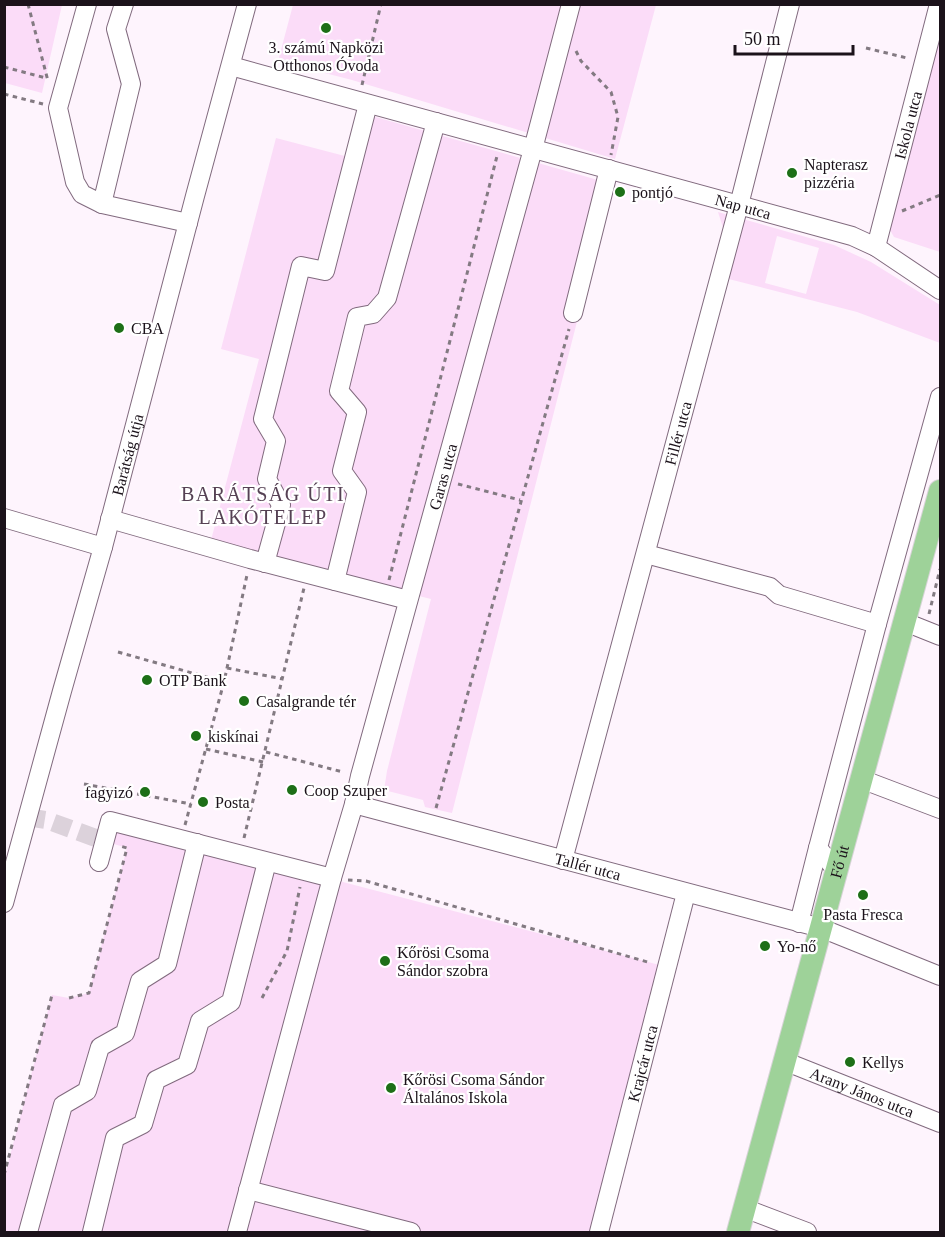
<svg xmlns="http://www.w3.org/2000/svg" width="945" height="1237" font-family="Georgia,serif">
	<rect width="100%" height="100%" fill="#fef4fd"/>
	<path fill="#fbdcf8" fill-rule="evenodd" d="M4 5H62L42 93 5 83Z
		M293 5H656L615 159 352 80 278 61Z
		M940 32V252L894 237 883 218Z
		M372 116 612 184 452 813 425 807 423 800 384 790 387 771 431 599 210 544 259 359 221 349 276 138 360 160Z
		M718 212 834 245 871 262 940 305V343L857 312 713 275 724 231ZM777 236 819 248 806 294 765 283Z
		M110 821 667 967 599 1232H5V1175L52 995 69 998 89 993 127 848 104 841Z"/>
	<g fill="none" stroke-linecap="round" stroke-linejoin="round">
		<path stroke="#dcd2db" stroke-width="18" stroke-dasharray="18 9" stroke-linecap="butt" d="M27 817 46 820 104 841"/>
		<defs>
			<g id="minor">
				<path d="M87 4 58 108 75 182 82 194 102 204 188 223"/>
				<path id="s1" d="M231 66 852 236 876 247 940 290"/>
				<path d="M102 204 131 84 116 29 124 4"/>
				<path id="s2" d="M876 247 939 4"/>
				<path d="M573 313 609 169"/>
				<path d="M4 518 103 547"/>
				<path d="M110 519 250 559 408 600"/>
				<path d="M646 554 770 587 779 595 877 624"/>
				<path d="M265 563 281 505 267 479 276 441 263 419 301 266 325 271 368 104"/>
				<path d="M335 581 357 492 342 471 357 412 339 391 357 317 373 314 387 298 436 122"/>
				<path d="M905 622 940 636"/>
				<path d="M861 779 940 809"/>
				<path id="s3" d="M354 804 821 928 940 976"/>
				<path id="s4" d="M563 860 739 205 790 4"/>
				<path d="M99 862 110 821 332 878"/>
				<path d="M836 870 818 848 877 624 940 397"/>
				<path id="s5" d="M4 903 62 691 103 547 195 196 247 4"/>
				<path d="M799 923 818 848"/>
				<path id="s6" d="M784 1061 940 1123"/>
				<path d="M248 1190 411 1232"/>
				<path d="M744 1208 807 1232"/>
				<path d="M28 1232 63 1105 87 1091 100 1047 125 1033 140 981 167 964 197 843"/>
				<path d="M92 1232 115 1138 143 1124 156 1080 187 1065 200 1021 231 1002 267 862"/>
				<path id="s7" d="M237 1232 332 878 354 804 360 776 533 149 571 4"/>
				<path id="s8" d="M599 1232 686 893"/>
			</g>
			<g id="major">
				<path id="s9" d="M738 1232 940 491"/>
			</g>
		</defs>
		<use href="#minor" stroke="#816a7e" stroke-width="20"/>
		<use href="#major" stroke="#d6d4d6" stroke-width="24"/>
		<path stroke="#837a82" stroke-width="3" stroke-dasharray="4.5 4.5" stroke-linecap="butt" d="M28 4 48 81
			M866 48 907 58
			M576 51 581 61 611 92 618 117 611 155
			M4 67 46 78
			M362 85 381 4
			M4 94 43 104
			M902 211 940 195
			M458 484 520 500
			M389 580 497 156
			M929 614 940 569
			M118 652 224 682
			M227 668 283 679
			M206 749 263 762
			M266 752 343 772
			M84 784 191 804
			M436 808 569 329
			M185 825 224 682 247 575
			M244 838 304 588
			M348 880 366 881 651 963
			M69 998 89 993 127 848 120 846
			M262 998 287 951 300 887
			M4 1175 52 995"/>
		<use href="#minor" stroke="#fff" stroke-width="18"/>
		<use href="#major" stroke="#9ed299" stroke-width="22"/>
	</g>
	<g fill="#1d6f17" stroke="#fff" stroke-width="2">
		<circle cx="326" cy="28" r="6"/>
		<circle cx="792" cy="173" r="6"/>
		<circle cx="620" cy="192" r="6"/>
		<circle cx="119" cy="328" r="6"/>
		<circle cx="147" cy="680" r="6"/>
		<circle cx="244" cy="701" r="6"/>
		<circle cx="196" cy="736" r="6"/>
		<circle cx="292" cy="790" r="6"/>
		<circle cx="145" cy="792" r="6"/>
		<circle cx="203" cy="802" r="6"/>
		<circle cx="863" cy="895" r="6"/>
		<circle cx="765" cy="946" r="6"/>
		<circle cx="385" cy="961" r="6"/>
		<circle cx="850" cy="1062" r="6"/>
		<circle cx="391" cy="1088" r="6"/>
	</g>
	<g text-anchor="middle" stroke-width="4.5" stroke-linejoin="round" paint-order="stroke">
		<g font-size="16" fill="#1b121a" stroke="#fff" text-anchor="start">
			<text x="326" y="53" text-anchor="middle">3. számú Napközi<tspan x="326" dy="18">Otthonos Óvoda</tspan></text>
			<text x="804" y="170">Napterasz<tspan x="804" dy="18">pizzéria</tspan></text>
			<text x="632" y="198">pontjó</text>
			<text x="131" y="334">CBA</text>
			<text x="159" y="686">OTP Bank</text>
			<text x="256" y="707">Casalgrande tér</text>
			<text x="208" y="742">kiskínai</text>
			<text x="304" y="796">Coop Szuper</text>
			<text x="133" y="798" text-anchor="end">fagyizó</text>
			<text x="215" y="808">Posta</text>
			<text x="863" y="920" text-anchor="middle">Pasta Fresca</text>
			<text x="777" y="952">Yo-nő</text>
			<text x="397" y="958">Kőrösi Csoma<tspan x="397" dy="18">Sándor szobra</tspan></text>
			<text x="862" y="1068">Kellys</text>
			<text x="403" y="1085">Kőrösi Csoma Sándor<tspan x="403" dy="18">Általános Iskola</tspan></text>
		</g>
		<g font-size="16" fill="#1b121a" stroke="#fff">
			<text dy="6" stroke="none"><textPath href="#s2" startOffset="126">Iskola utca</textPath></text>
			<text dy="6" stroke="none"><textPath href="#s1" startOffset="531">Nap utca</textPath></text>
			<text dy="6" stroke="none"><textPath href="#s4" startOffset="442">Fillér utca</textPath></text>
			<text dy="6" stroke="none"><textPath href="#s5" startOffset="465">Barátság útja</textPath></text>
			<text dy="6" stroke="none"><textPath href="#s7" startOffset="783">Garas utca</textPath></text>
			<text dy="6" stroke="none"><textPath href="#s9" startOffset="384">Fő út</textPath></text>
			<text dy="6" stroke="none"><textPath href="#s3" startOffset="242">Tallér utca</textPath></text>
			<text dy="6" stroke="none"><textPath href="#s8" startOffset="174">Krajcár utca</textPath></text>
			<text dy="6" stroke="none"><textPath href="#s6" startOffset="84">Arany János utca</textPath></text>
		</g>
		<g font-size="20" letter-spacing="1.5" fill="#564154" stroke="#fff">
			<text x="263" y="501">BARÁTSÁG ÚTI<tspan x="263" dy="23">LAKÓTELEP</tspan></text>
		</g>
	</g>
	<rect width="945" height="1237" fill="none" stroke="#1b121a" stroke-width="12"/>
	<path d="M735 45v9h118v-9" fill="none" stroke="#1b121a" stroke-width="3"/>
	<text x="744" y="45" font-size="18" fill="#1b121a" stroke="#ffffff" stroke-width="4.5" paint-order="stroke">50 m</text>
</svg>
